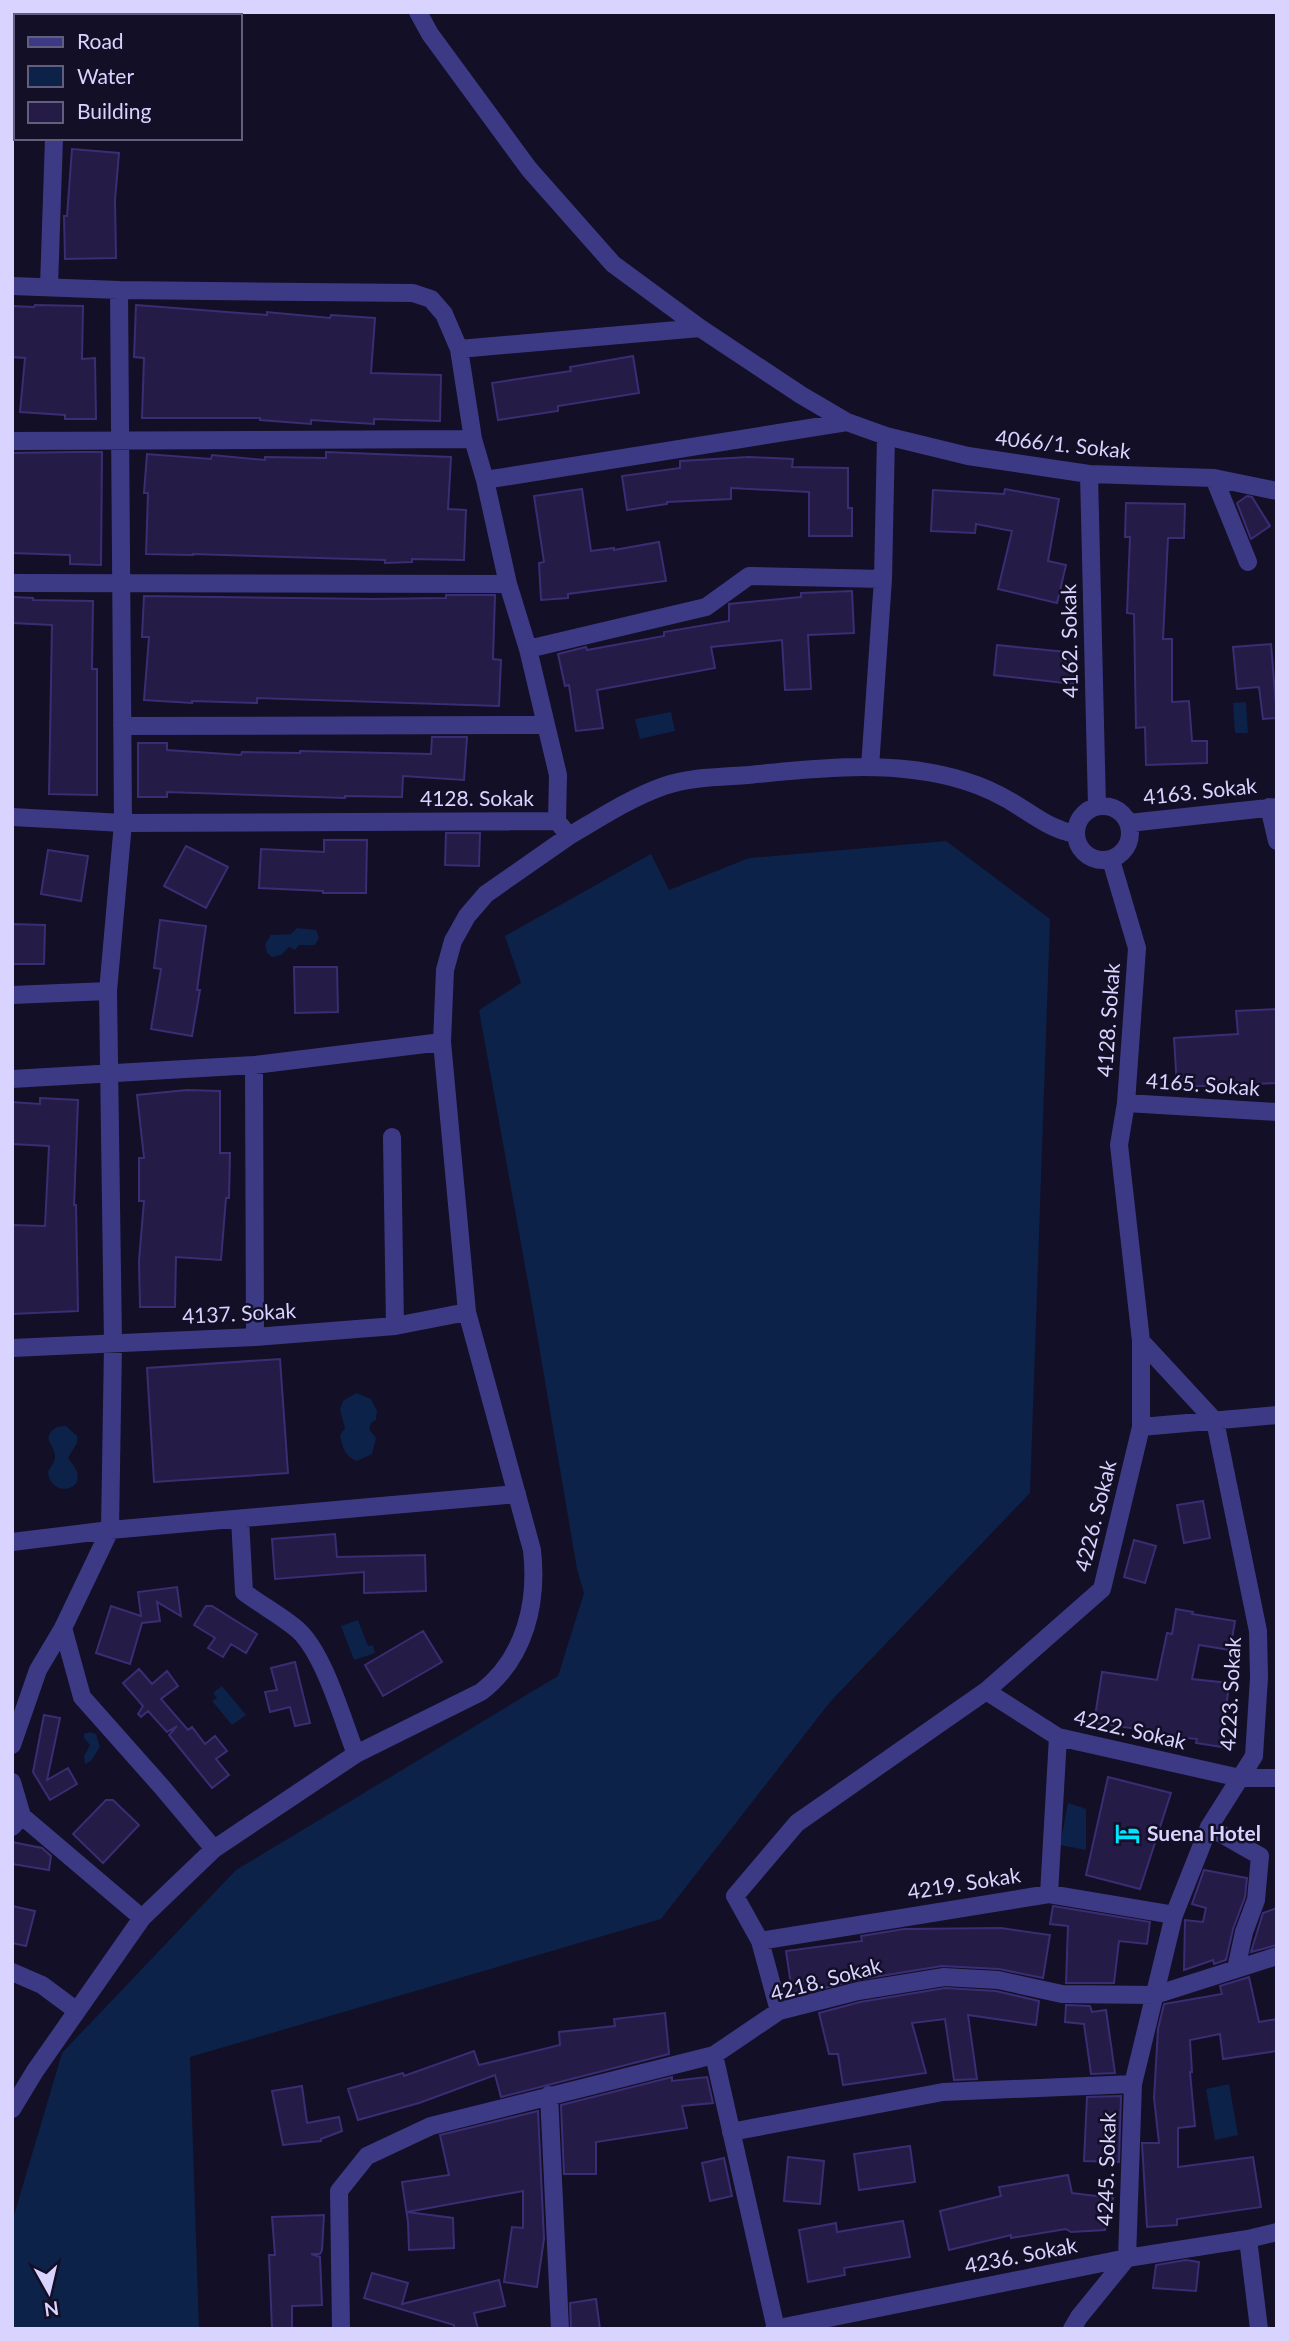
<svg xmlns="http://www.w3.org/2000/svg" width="1289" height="2341" font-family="Lato,sans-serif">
	<rect width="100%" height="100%" fill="#130f26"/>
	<path fill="#0c2248" d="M1246 702 1248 733H1235L1233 703Z
		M671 712 675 731 640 739 635 719Z
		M946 841 1050 919 1030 1493 830 1702 661 1919 190 2057 199 2329H12V2222L62 2053 236 1870 558 1676 584 1593 577 1569 531 1299 479 1010 521 983 505 936 651 854 669 890 749 858Z
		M297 928 316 930 319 938 315 945H299L295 950 289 947 281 955 272 957 267 953 265 944 271 935 291 934Z
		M356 1393 371 1399 377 1411 376 1420 371 1423 369 1429 376 1438 372 1454 357 1461C344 1456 343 1448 340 1435L345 1428 340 1410 343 1401Z
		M66 1426 77 1436V1443L68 1458C71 1462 76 1468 77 1472 83 1493 50 1496 48 1472 50 1467 55 1463 55 1457 55 1443 39 1439 57 1427Z
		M358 1620 368 1646 373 1645 375 1653 354 1660 341 1626Z
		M222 1686 246 1715 232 1725 212 1701 217 1698 213 1693Z
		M90 1732 96 1734 100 1747 91 1761 85 1764 84 1756 90 1745 84 1738V1734Z
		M1068 1803 1086 1809V1850L1060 1845Z
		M1229 2084 1238 2135 1215 2140 1206 2089Z"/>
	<path fill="#241b47" stroke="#3b2d73" stroke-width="2" d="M72 149 119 153 115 200 116 258 65 259 64 216H67Z
		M35 305 83 306 82 359 95 358 96 419H65V415L20 412 25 358 12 357V306L34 307Z
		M136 305 267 315V312L330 318 331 315 375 318 371 373 441 375 440 421 374 419V424L311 420V424L260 420V418H142L144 358 134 357Z
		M633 356 639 393 558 406V411L498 420 492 383 571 371 570 367Z
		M75 452H102L101 565 70 564V555L12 553V453Z
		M326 452 451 457 448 509 466 510 464 560 412 559V562L385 563V560L193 554V555L146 554 148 493H144L147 454 211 459 212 455 265 460V457L326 458Z
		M749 457 793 459 792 467 848 468V508H852V536H809V492L731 488V499L667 502V504L627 510 622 476 680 468V461Z
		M582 489 591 551 614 548V550L659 542 666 581 568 594V598L541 600 539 563 544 562 534 496Z
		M1005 489 1059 499 1048 561 1066 565 1057 603 998 589 1012 531 976 524 975 533 931 531 933 490 1004 494Z
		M1247 496 1252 497 1270 526 1251 539 1237 503Z
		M1126 503 1185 504 1184 538H1168L1163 639H1172V702L1189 701 1192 741H1207V763L1146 765 1145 727 1136 728 1134 614 1127 613 1130 537H1125Z
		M852 591 854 633 808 635 811 689 785 690 782 640 711 647 715 668 597 690 603 728 576 731 569 685 565 686 558 654 586 647 587 650 664 636V632L729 621V604L801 597V593Z
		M446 595H495L493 659 501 660 499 706 257 698V703L192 701V703L144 700 149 637H142L144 596 374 599 446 598Z
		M12 597 33 598V600L93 601 92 669H97V795L49 794 52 625 12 623Z
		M1271 644 1277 718 1263 719 1259 687 1237 689 1233 647Z
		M997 645 1076 653 1073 684 994 675Z
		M432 737H467L464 780 403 776 402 797 345 796V798L167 792V797H138V743H167V750L241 755 242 752 300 753V751L431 754Z
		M446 833H480L479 866 445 865Z
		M324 840H367L366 893H323V891L259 888 261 849 324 852Z
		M186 846 228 867 206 908 164 886Z
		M48 850 88 856 81 901 41 894Z
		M160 920 206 926 197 990H200L192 1036 151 1029 161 969 154 968Z
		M12 924 45 925 44 964H12Z
		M294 967H337L338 1012 295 1013Z
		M1277 1009V1083L1177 1087 1174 1038 1238 1034 1236 1011Z
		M187 1090 220 1091V1153H230L229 1198H226L221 1260 176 1257 175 1307H140L139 1261 144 1201H139V1158H144L137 1095Z
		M40 1098 78 1100 74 1205H76L78 1311 12 1314V1225L45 1226 49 1146 12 1144V1102L40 1104Z
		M280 1359 288 1473 154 1482 147 1368Z
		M1203 1501 1210 1538 1184 1543 1177 1505Z
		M335 1534 337 1557 425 1555 426 1591 364 1593V1572L275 1579 272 1539Z
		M1134 1540 1156 1546 1145 1583 1124 1577Z
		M177 1587 181 1616 157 1602 160 1621 142 1623 130 1664 96 1653 111 1606 141 1616 138 1592Z
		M206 1606H212L257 1634 246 1653 231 1644 223 1657 208 1648 215 1638 194 1625Z
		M1176 1609 1193 1612 1192 1614 1235 1621 1230 1650 1199 1645 1192 1679 1229 1683 1222 1747 1196 1743 1197 1739 1160 1735V1732L1094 1723 1102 1672 1157 1680 1167 1633 1172 1634Z
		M423 1631 442 1662 383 1696 365 1665Z
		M295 1662 310 1723 295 1726 290 1707 270 1712 265 1692 277 1690 271 1668Z
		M139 1669 152 1684 167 1671 178 1686 161 1699 188 1730 192 1727 205 1744 215 1736 227 1751 216 1759 229 1775 212 1788 169 1735 177 1726 167 1732 148 1711 141 1717 138 1714 143 1706 123 1683Z
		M44 1715 60 1718 47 1780 68 1768 77 1784 50 1800 33 1772Z
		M1108 1777 1171 1793 1140 1889 1086 1875Z
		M106 1800H113L139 1825 103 1863 73 1834Z
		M12 1842 42 1848 51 1856 49 1870 12 1864Z
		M1204 1870 1247 1878 1245 1897 1233 1929 1226 1960 1214 1964 1213 1960 1184 1970 1185 1920 1203 1922 1206 1908 1192 1904Z
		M12 1906 35 1911 26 1946 12 1943Z
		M1053 1906 1150 1922 1147 1944 1119 1941 1114 1983H1066L1068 1926 1050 1924Z
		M1277 1908V1945L1251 1952 1263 1913Z
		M1001 1928 1050 1935 1043 1978 999 1969 942 1966 856 1980 813 1991 792 1992 786 1951 862 1941 861 1936 904 1929Z
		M1249 1977 1259 2022 1277 2019V2051L1223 2059 1220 2034 1190 2040 1192 2072H1190L1195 2126 1178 2128V2167L1253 2157 1261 2207 1177 2219V2225L1147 2227 1142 2143H1159L1154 2098 1158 2029 1164 2004 1222 1994 1220 1986Z
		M945 1988 996 1991 1039 2001 1036 2025 968 2015 977 2079 954 2080 945 2019 912 2023 926 2073 843 2085 838 2054H829L819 2013 860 2002Z
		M1066 2005 1090 2006 1092 2012 1106 2010 1115 2073 1091 2074 1084 2024 1065 2022Z
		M665 2013 669 2054 501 2097 495 2075 419 2103 358 2120 348 2089 403 2073 404 2076 474 2051 479 2065 560 2045 559 2032 615 2026 614 2019Z
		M672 2077V2081L707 2077 713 2103 682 2106 687 2128 596 2142V2174H564L561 2105Z
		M302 2086 307 2123 339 2117 342 2131 321 2139V2141L283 2145 272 2091Z
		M1121 2096 1119 2162 1084 2161 1087 2097Z
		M538 2111 544 2239 537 2287 504 2282 512 2227 523 2228V2191L407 2212 453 2218 454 2248 409 2250 408 2222 402 2182 449 2175 440 2135Z
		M910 2146 915 2182 859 2190 854 2154Z
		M788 2157 824 2161 820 2204 784 2201Z
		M724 2158 732 2196 710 2201 702 2163Z
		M1068 2175 1072 2193 1113 2198 1105 2230 1071 2232 1066 2229 1011 2238V2235L949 2250 940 2211 1001 2196 999 2187Z
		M324 2215 322 2250 320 2254H311L320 2257 322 2305 292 2306V2329H272L269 2255H275L272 2217Z
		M903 2221 910 2257 844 2268 845 2275 808 2282 799 2230 836 2223 837 2232Z
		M1186 2260 1199 2262 1196 2291 1153 2288 1156 2265Z
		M372 2273 408 2283 402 2304 499 2280 505 2306 474 2313 478 2329H454V2325L364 2298Z
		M596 2299 600 2329H571L570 2303Z"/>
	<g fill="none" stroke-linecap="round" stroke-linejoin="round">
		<path stroke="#3d3a85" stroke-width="18" d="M418 12 430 34 529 169 613 264 700 328 801 395 847 422 886 436 968 456 1089 474 1214 478 1277 491
			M12 286 119 290 413 293 431 299 444 314 459 349 473 439 485 480 508 584 528 649 558 775 557 821
			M49 286 54 138
			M459 349 700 328
			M12 441 473 439
			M1089 474 1097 806
			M1214 478 1248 562
			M485 480 847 422
			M12 583 508 584
			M528 649 706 607 749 576 883 579
			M122 726 546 725
			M870 767 883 579 886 436
			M1076 833a27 27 0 1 1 54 0a27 27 0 1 1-54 0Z
			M1269 807 1277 841
			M12 817 123 823 557 821 569 836C600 818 630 798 664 786 690 777 720 777 748 775 820 768 895 759 965 781 985 787 1005 797 1023 809 1041 820 1054 830 1075 834
			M1129 823 1277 807
			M12 995 108 991
			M254 1065 255 1337
			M12 1079 254 1065 442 1042
			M1126 1103 1277 1112
			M392 1137 395 1326
			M12 1348 255 1337 395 1326 467 1312
			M1141 1427 1277 1415
			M240 1519 244 1592C261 1605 282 1616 298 1630 325 1655 342 1719 356 1754
			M12 1542 110 1530 517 1494
			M63 1628 82 1697 161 1786 214 1849
			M986 1691 1058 1737 1240 1778H1277
			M12 1745 38 1670 63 1628 110 1530 113 1344 108 991 123 823 119 290
			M12 1782 22 1816 12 1827
			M22 1816 142 1918
			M1209 1827 1260 1856 1256 1900 1244 1932 1236 1969
			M1049 1894 1058 1737
			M760 1941 1049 1894 1174 1915
			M12 1972 42 1985 77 2011
			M779 2011 760 1941 735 1896 797 1823 986 1691 1102 1589 1141 1427V1341L1119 1145 1126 1103 1137 948 1111 860
			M714 2055 776 2329
			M549 2095 560 2329
			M12 2109 35 2071 142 1918 214 1849 356 1754 481 1692C525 1658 538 1603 532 1550L467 1312 442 1042 445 970 453 941 467 916 486 894 569 836
			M731 2132 943 2092 1133 2084
			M1248 2239 1259 2329
			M341 2329 339 2191 367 2156 431 2126 714 2055 779 2011 858 1991 944 1977 998 1980 1062 1994 1155 1995 1277 1956
			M774 2329 1127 2258 1248 2239 1277 2232
			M1072 2329 1079 2317 1127 2258 1133 2084 1174 1915 1209 1827 1254 1756 1259 1678 1258 1631 1215 1421 1141 1341"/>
	</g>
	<defs>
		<symbol id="hotel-bare" viewBox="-9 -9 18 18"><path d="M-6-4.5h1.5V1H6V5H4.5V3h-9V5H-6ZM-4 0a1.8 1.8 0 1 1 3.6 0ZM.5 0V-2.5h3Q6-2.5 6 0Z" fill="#00e5ff" stroke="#130f26" stroke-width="2.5" paint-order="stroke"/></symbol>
	</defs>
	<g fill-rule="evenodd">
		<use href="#hotel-bare" x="1110" y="1816" width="35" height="35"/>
	</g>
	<g text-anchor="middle" stroke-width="5" stroke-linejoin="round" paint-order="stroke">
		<g font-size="21" fill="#d9d4ff" stroke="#130f26">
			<text transform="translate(1063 445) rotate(6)" y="7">4066/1. Sokak</text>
			<text transform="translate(1070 641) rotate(-91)" y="7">4162. Sokak</text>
			<text transform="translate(1200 792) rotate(-6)" y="7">4163. Sokak</text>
			<text x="477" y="806">4128. Sokak</text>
			<text transform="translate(1109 1020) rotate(-86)" y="7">4128. Sokak</text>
			<text transform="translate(1203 1085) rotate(4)" y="7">4165. Sokak</text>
			<text transform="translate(239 1314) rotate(-3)" y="7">4137. Sokak</text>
			<text transform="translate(1096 1516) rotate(-76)" y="7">4226. Sokak</text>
			<text transform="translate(1231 1694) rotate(-87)" y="7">4223. Sokak</text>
			<text transform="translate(1130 1730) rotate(13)" y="7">4222. Sokak</text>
			<text transform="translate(964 1884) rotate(-9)" y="7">4219. Sokak</text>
			<text transform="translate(826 1980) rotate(-15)" y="7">4218. Sokak</text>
			<text transform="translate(1107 2169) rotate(-88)" y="7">4245. Sokak</text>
			<text transform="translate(1021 2256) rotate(-11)" y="7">4236. Sokak</text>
		</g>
		<g font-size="21" font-weight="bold" fill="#d9d4ff" stroke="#130f26" text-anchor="start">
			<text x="1147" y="1841">Suena Hotel</text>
		</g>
	</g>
	<rect width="1289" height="2341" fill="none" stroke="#d9d4ff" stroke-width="28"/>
	<rect x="14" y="14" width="228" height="126" fill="#130f26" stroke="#625e7d" stroke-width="2"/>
	<rect x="28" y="37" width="35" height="10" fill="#3d3a85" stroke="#625e7d" stroke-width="2"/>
	<text x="77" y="49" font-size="21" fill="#d9d4ff">Road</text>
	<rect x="28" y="66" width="35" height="21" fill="#0c2248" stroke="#625e7d" stroke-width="2"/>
	<text x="77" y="84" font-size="21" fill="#d9d4ff">Water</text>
	<rect x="28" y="102" width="35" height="21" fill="#241b47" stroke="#625e7d" stroke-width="2"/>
	<text x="77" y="119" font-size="21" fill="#d9d4ff">Building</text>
	<g transform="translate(49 2292) rotate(172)" stroke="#130f26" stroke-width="5" paint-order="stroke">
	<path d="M0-5L12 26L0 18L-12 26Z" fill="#d9d4ff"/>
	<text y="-10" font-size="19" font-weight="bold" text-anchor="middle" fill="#d9d4ff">N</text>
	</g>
</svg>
